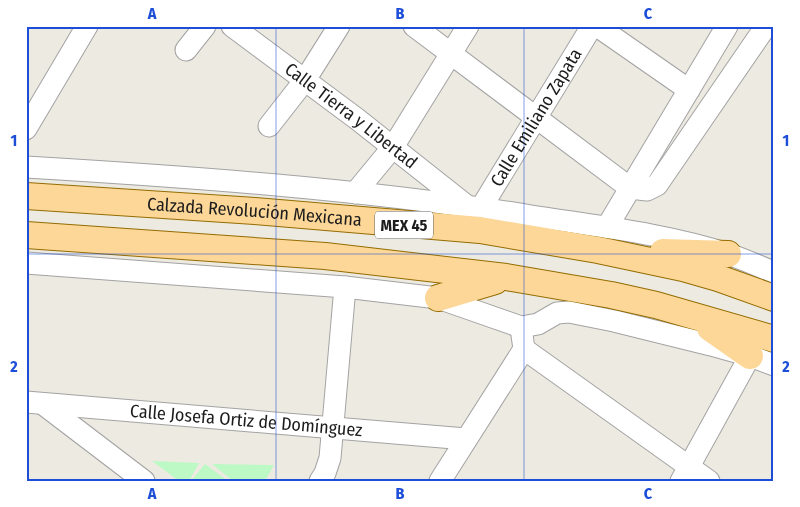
<svg xmlns="http://www.w3.org/2000/svg" width="800" height="507" font-family="'Fira Sans Condensed',sans-serif">
	<rect width="100%" height="100%" fill="#edeae1"/>
	<path fill="#bcf9c5" d="M152 461 199 463 189 481H179Z
		M205 464 228 481H191Z
		M212 464 273 465H274L265 481H233Z"/>
	<g fill="none" stroke-linecap="round" stroke-linejoin="round">
		<defs>
			<g id="minor">
				<path id="s1" d="M232 26 357 119 467 206"/>
				<path d="M414 26 630 188 647 190 657 185 766 26"/>
				<path d="M597 26 689 90"/>
				<path d="M186 50 205 26"/>
				<path d="M269 126 305 80 339 26"/>
				<path d="M26 129 87 26"/>
				<path d="M26 167C193 177 361 189 526 215 593 226 663 233 728 254 743 259 758 266 774 272"/>
				<path d="M355 193 393 147 468 26"/>
				<path id="s2" d="M481 208 592 26"/>
				<path d="M607 227 727 26"/>
				<path d="M26 263 345 287 438 298 521 327 538 324 557 313 569 312 614 321 711 345 750 356 774 365"/>
				<path d="M524 349 709 481"/>
				<path id="s3" d="M26 402 466 439"/>
				<path d="M43 404 144 481"/>
				<path d="M320 481 325 473 330 458 345 287"/>
				<path d="M440 481 524 349 522 335"/>
				<path d="M681 481 750 356"/>
			</g>
			<g id="major">
				<path id="s4" d="M26 196 255 211 480 230 598 250 683 268 718 278 774 298"/>
				<path d="M26 235 325 256 506 277 611 295 656 305 774 339"/>
				<path d="M663 252 728 254"/>
				<path d="M438 298 495 281"/>
				<path d="M710 328 750 356"/>
			</g>
		</defs>
		<use href="#minor" stroke="#a3a3a3" stroke-width="23"/>
		<use href="#major" stroke="#946c00" stroke-width="28"/>
		<use href="#minor" stroke="#fff" stroke-width="21"/>
		<use href="#major" stroke="#fcd797" stroke-width="26"/>
	</g>
	<path fill="none" stroke="#1d4ed8" stroke-width="1" stroke-opacity="0.55" d="M276 26V481M524 26V481M26 254H774"/>
	<g text-anchor="middle" stroke-width="5" stroke-linejoin="round" paint-order="stroke">
		<rect fill="#fff" stroke="#606060" stroke-width="1" x="375" y="211.5" width="58" height="27" rx="4"/>
		<g font-size="16" font-weight="bold" fill="#1c1c1c">
			<text x="404" y="231">MEX 45</text>
		</g>
		<g font-size="18" fill="#1c1c1c" stroke="#fff">
			<text dy="6" stroke="none"><textPath href="#s1" startOffset="149">Calle Tierra y Libertad</textPath></text>
			<text dy="6" stroke="none"><textPath href="#s2" startOffset="106">Calle Emiliano Zapata</textPath></text>
			<text dy="6" stroke="none"><textPath href="#s4" startOffset="229">Calzada Revolución Mexicana</textPath></text>
			<text dy="6" stroke="none"><textPath href="#s3" startOffset="221">Calle Josefa Ortiz de Domínguez</textPath></text>
		</g>
	</g>
	<rect width="800" height="507" fill="none" stroke="#ffffff" stroke-width="55"/>
	<rect x="28" y="28" width="744" height="452" fill="none" stroke="#1d4ed8" stroke-width="2"/>
	<g font-size="16" text-anchor="middle" font-weight="bold" fill="#1d4ed8">
		<text x="152" y="19">A</text>
		<text x="400" y="19">B</text>
		<text x="648" y="19">C</text>
		<text x="14" y="146">1</text>
		<text x="786" y="146">1</text>
		<text x="14" y="372">2</text>
		<text x="786" y="372">2</text>
		<text x="152" y="499">A</text>
		<text x="400" y="499">B</text>
		<text x="648" y="499">C</text>
	</g>
</svg>
